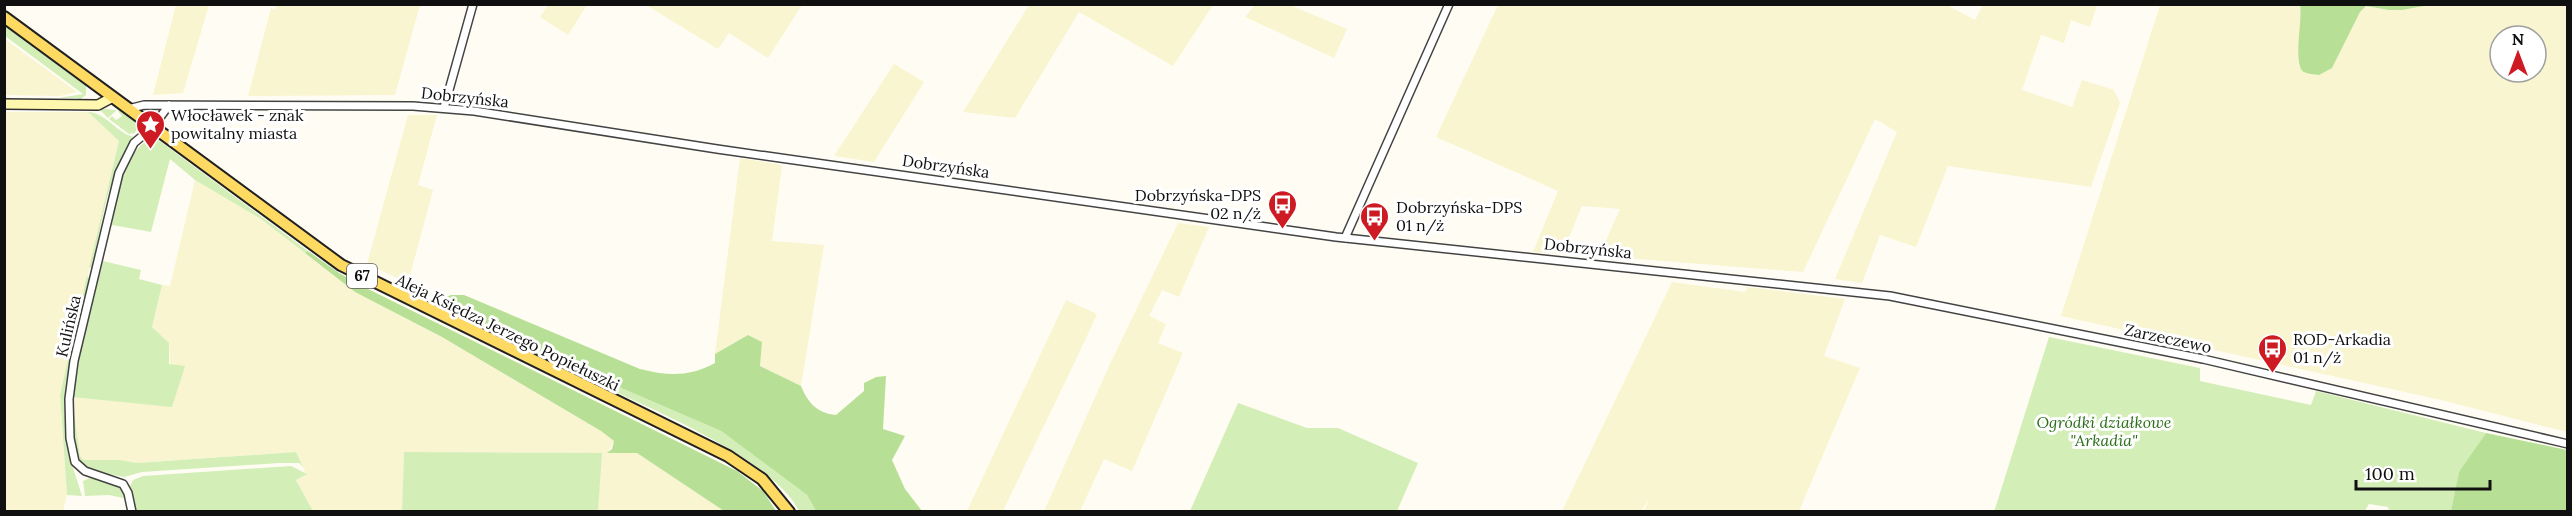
<svg xmlns="http://www.w3.org/2000/svg" width="2572" height="516" font-family="Lora,serif">
	<rect width="100%" height="100%" fill="#fffdf3"/>
	<path fill="#f8f5d0" fill-rule="evenodd" d="M1945 4 1975 20 1983 5H2097L2090 27 2071 20 2064 43 2041 35 2022 90 2072 107 2082 80 2114 90 2120 103 2091 187 1948 166 1916 247 1880 235 1862 283 1835 279 1897 132 1875 119 1803 272 1599 256 1620 209 1582 206 1562 254 1533 252 1558 191 1436 137 1498 5Z
		M2429 4 2567 5V432L2441 400 2061 316 2160 5H2300L2302 16 2298 58 2299 67H2332L2360 12 2366 6 2389 10ZM2500 36H2536V72H2500Z
		M176 5H209L183 93 153 95Z
		M276 5H420L395 95 248 96 271 8 275 10Z
		M548 5V4L587 5 568 35 540 17Z
		M646 5H802L768 58 729 33 718 49Z
		M1029 5V4L1213 5 1173 66 1079 12 1015 118 963 112Z
		M1255 5H1290L1347 29 1334 58 1245 17Z
		M5 39 77 92 60 96 5 95Z
		M894 64 924 82 874 162 834 156Z
		M5 112H88L119 141 60 395 67 495 63 511 5 512Z
		M408 115H437L418 185 433 190 408 283 367 264Z
		M740 158 782 165 772 241 824 245 801 386 760 366 762 342 748 335 715 354Z
		M195 180 261 219 355 292 442 337 601 431 614 441 608 453H637L724 511H598L601 453 404 452 402 511H313L296 480 306 474 296 452 136 463 120 460H83L80 456 74 422 72 397 173 406 169 343 152 327 162 285 170 286Z
		M1178 223 1209 227 1179 297 1162 290 1149 316 1166 324 1158 343 1183 353 1132 471 1104 459 1080 511H1044L1110 364Z
		M1672 282 1745 292 1748 287 1845 299 1824 356 1860 368 1799 511H1644L1649 499 1641 511H1562Z
		M1066 300 1097 314 1080 351 1003 511H967Z"/>
	<path fill="#d4eeb8" d="M5 26 86 86V95L79 100 78 98H59L83 94 5 36Z
		M99 109C114 109 134 110 140 127L137 128 135 133 129 134 109 119 112 116 116 120 122 116 117 110 108 118Z
		M88 112C106 112 118 135 135 137 107 172 102 225 92 267L89 268 119 141Z
		M151 138 157 139 308 251 305 253 261 219 195 180 170 159 151 232 112 225C118 194 121 155 151 138Z
		M103 261 141 270 139 279 162 285 152 327 169 343V364L185 366 172 407 72 397 76 369Z
		M87 276 90 279C78 332 59 387 67 443 70 461 77 479 82 496L67 495 60 395Z
		M444 304 591 375 721 431 807 495 816 511H799C773 459 655 411 601 385 550 360 499 336 448 311Z
		M2049 337 2200 368V381L2311 405 2316 391 2486 433 2459 473 2451 511H2389L2388 507 2369 504 2364 512H1994Z
		M72 400 80 456 83 460H120L137 463 296 452 303 467 299 463H279L142 472 124 477 98 472 81 464C69 446 71 421 72 400Z
		M1238 403 1307 428H1338L1418 463 1397 511H1190Z
		M404 452 602 453 598 511H402Z
		M291 466 307 474 296 480 313 511H136L130 486 133 480 143 476Z
		M92 477 122 487 128 499 109 495 85 496 83 481Z"/>
	<path fill="#b7e096" d="M2300 5H2429L2402 10H2389L2366 6 2360 12 2332 68 2319 75C2314 74 2308 74 2304 72 2292 65 2303 20 2300 5Z
		M308 251 339 273 368 289 737 471 763 491 776 511H724L637 453H607L612 449 614 441 601 431 442 337 355 292 305 253Z
		M451 295H464L640 369C668 376 689 377 715 363V354L748 335 762 342 760 366 801 386C808 403 817 413 836 415L864 391V383L876 377 886 376 883 429 905 436 892 460 905 489 922 511H816L807 495 721 431 591 375 444 304 446 297Z
		M2486 433 2567 450V511H2451L2459 472Z"/>
	<g fill="none" stroke-linecap="round" stroke-linejoin="round">
		<defs>
			<path id="street" d="M444 108 473 4
				M128 109 144 105 413 106 474 111 717 149 1336 237 1890 296 2203 359 2568 444
				M1345 238 1449 4
				M132 512 128 493 123 484 85 471 75 462 70 438 69 399 74 361 119 173 134 143 153 127 169 105"/>
			<path id="secondary" d="M4 104 98 105 113 97"/>
			<path id="primary" d="M4 17 341 265 728 456 762 479 789 512"/>
		</defs>
		<use href="#street" stroke="#434343" stroke-width="10"/>
		<use href="#secondary" stroke="#323232" stroke-width="12"/>
		<use href="#primary" stroke="#212121" stroke-width="14"/>
		<use href="#street" stroke="#fff" stroke-width="7"/>
		<use href="#secondary" stroke="#fff7ae" stroke-width="9"/>
		<use href="#primary" stroke="#ffda63" stroke-width="10"/>
	</g>
	<defs>
		<symbol id="sight-pin" viewBox="-11 -11 22 30"><path d="M0 17L-7.5 6A9.5 9.5 0 1 1 7.5 6Z" fill="#ce1a22" stroke="#fff"/><path d="M0-6L1.8-2.2L6-1.7L2.9 1.2L3.7 5.4L0 3.3L-3.7 5.4L-2.9 1.2L-6-1.7L-1.8-2.2Z" fill="#fff"/></symbol>
		<symbol id="bus-pin" viewBox="-11 -11 22 30"><path d="M0 17L-7.5 6A9.5 9.5 0 1 1 7.5 6Z" fill="#ce1a22" stroke="#fff"/><path d="M-5-6H5V4H4V6H2V4H-2V6H-4V4H-5ZM-3.5-4V0h7V-4ZM-3.5 1.2v1.5H-2V1.2ZM2 1.2v1.5H3.5V1.2Z" fill="#fff"/></symbol>
	</defs>
	<g fill-rule="evenodd">
		<use href="#sight-pin" x="134" y="108" width="33" height="45"/>
		<use href="#bus-pin" x="1266" y="188" width="33" height="45"/>
		<use href="#bus-pin" x="1358" y="200" width="33" height="45"/>
		<use href="#bus-pin" x="2256" y="332" width="33" height="45"/>
	</g>
	<g text-anchor="middle" stroke-width="6" stroke-linejoin="round" paint-order="stroke">
		<rect fill="#fff" stroke="#585858" stroke-width="1.5" x="347" y="264" width="30" height="24" rx="4.5"/>
		<g font-size="15" font-weight="bold" fill="#101010">
			<text x="362" y="281">67</text>
		</g>
		<g font-size="16" fill="#101010" stroke="#fff">
			<text transform="translate(465 97) rotate(6)" y="6">Dobrzyńska</text>
			<text transform="translate(946 166) rotate(8)" y="6">Dobrzyńska</text>
			<text transform="translate(1588 248) rotate(6)" y="6">Dobrzyńska</text>
			<text transform="translate(68 326) rotate(-77)" y="6">Kulińska</text>
			<text transform="translate(508 332) rotate(26)" y="6">Aleja Księdza Jerzego Popiełuszki</text>
			<text transform="translate(2168 338) rotate(12)" y="6">Zarzeczewo</text>
		</g>
		<g font-size="16" fill="#101010" stroke="#fff" text-anchor="start">
			<text x="171" y="121">Włocławek - znak<tspan x="171" dy="18">powitalny miasta</tspan></text>
			<text x="1261" y="201" text-anchor="end">Dobrzyńska-DPS<tspan x="1261" dy="18">02 n/ż</tspan></text>
			<text x="1396" y="213">Dobrzyńska-DPS<tspan x="1396" dy="18">01 n/ż</tspan></text>
			<text x="2293" y="345">ROD-Arkadia<tspan x="2293" dy="18">01 n/ż</tspan></text>
		</g>
		<g font-size="16" font-style="italic" fill="#2b6f19" stroke="#fff">
			<text x="2104" y="428">Ogródki działkowe<tspan x="2104" dy="18">"Arkadia"</tspan></text>
		</g>
	</g>
	<rect width="2572" height="516" fill="none" stroke="#101010" stroke-width="12"/>
	<g transform="translate(2518 54)"><circle r="28" fill="#ffffff" stroke="#9f9f9f" stroke-width="1.5"/>
	<path d="M0-4.5L10 22L0 15L-10 22Z" fill="#ce1a22"/>
	<text y="-9" font-size="16" font-weight="bold" text-anchor="middle" fill="#101010">N</text>
	</g>
	<path d="M2356 480v9h134v-9" fill="none" stroke="#101010" stroke-width="3"/>
	<text x="2365" y="480" font-size="18" fill="#101010" stroke="#ffffff" stroke-width="4.5" paint-order="stroke">100 m</text>
</svg>
